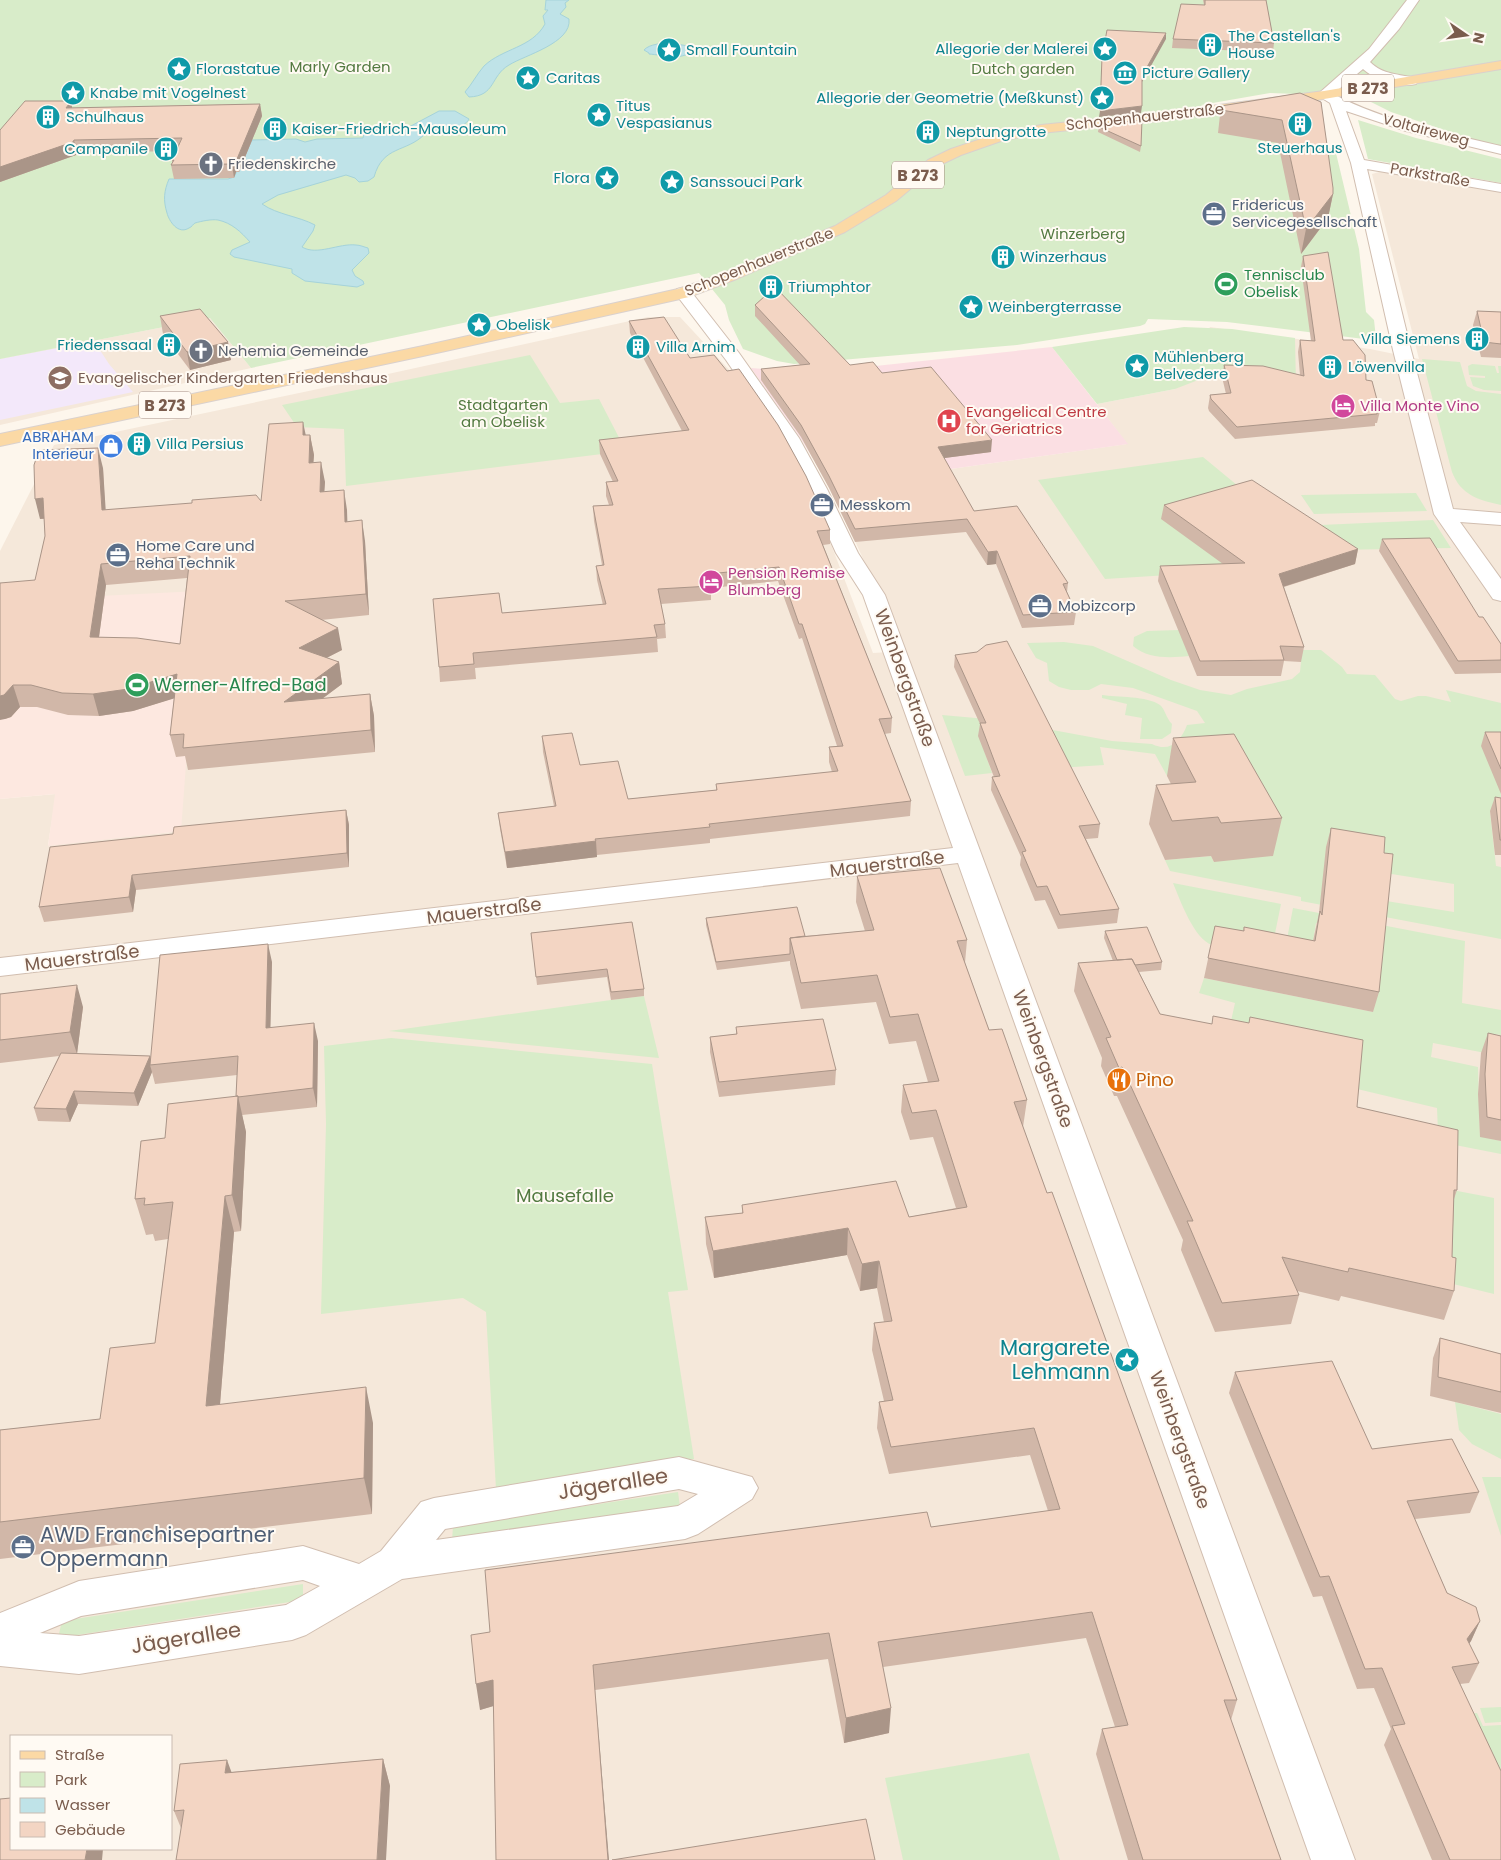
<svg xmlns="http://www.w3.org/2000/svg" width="1501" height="1860" font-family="Poppins,sans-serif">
	<rect width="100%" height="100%" fill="#fdf6ec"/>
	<path fill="#f5e8da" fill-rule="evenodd" d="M1386 170 1501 190V1860H0V799L56 794 48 845 181 831 0 601V551L54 445 356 381 648 317H680L733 374 825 529 873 653 905 651 830 486 1127 444 1097 404 1175 389 1210 327 1370 349 1419 359 1372 174ZM11 1736H171V1849H11Z
		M210 318 251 368 0 425V359Z"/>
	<path fill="#fde8e0" d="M199 591 181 831 48 846 55 794 0 799V601Z"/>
	<path fill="#f3e8fa" d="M94 341 109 364 133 392 0 420V359Z"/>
	<path fill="#fbdfe3" d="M1052 347 1128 444 830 486 801 439 751 368 810 373Z"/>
	<path fill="#d8ecc9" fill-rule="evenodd" d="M0 0H1501V146L1471 139 1391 112 1369 101 1324 95 1270 93 1201 105 1279 139 1335 149 1359 249 1366 312 1374 320 1376 338 1372 340 1227 322 1148 319 1145 324 1140 326 1017 345 794 364 777 361 743 349 729 320 725 305 699 273 251 368 210 318 0 359Z
		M1358 120 1416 138 1501 159V183L1368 159Z
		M1184 327 1232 329 1295 338 1296 386 1249 378 1222 377 1219 372 1175 389 1097 404 1052 347Z
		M530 355 560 403 599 399 626 451 346 486 344 429 297 427 282 405Z
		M1422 359 1460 362 1467 386 1476 391 1501 394V505C1478 500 1461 495 1452 472Z
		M1472 364 1495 366 1497 373H1499L1498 366H1501V391L1484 390 1473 386 1470 377 1485 378V376L1469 375 1468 366Z
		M1203 457 1249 495 1233 571 1105 579 1038 480Z
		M1416 493 1427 511 1314 514 1301 495Z
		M1433 520 1451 548 1334 550 1298 526Z
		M1179 630 1189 656C1170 658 1148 659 1133 646L1134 637 1147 631Z
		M1064 642 1093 646 1171 680 1200 690 1231 695 1247 689 1292 679 1300 672 1301 662 1297 650H1321L1342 667 1347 674 1375 675 1395 699 1401 701 1418 696H1426L1451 702 1446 690 1501 703V797L1499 806 1490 812 1496 866 1501 867V939L1301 901V897L1170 871 1165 860 1211 856 1214 862 1226 772 1167 776 1155 754 1100 747 1104 765 1043 769 979 736 992 773 965 776 942 715 998 720 1112 741 1152 744C1170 753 1181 741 1187 725L1205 723 1197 711 1133 688 1101 684 1089 690H1071L1059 687 1049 681 1047 663 1036 658 1027 643ZM1379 872 1454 884V912L1374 899Z
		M1102 695C1116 697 1148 696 1160 705 1165 709 1166 718 1172 724L1171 733 1162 739H1140L1142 718 1125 715 1127 704 1102 698Z
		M1173 883 1281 904 1271 953C1252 952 1231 952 1212 945 1194 939 1180 900 1173 883Z
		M1293 908 1465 941 1462 1003 1501 1010V1035L1494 1034 1496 1055 1433 1043 1431 1057 1478 1067 1480 1136 1501 1141V1154L1450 1144 1438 1132 1437 1108 1353 1088 1225 1048 1235 1003 1199 993 1204 978 1373 1012 1381 935 1316 923 1311 954 1285 949Z
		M644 996 659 1058 389 1031 611 1000Z
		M391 1038 652 1064 688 1290 668 1292 694 1459 496 1489 486 1312 463 1298 321 1314 326 1124 324 1046Z
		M1447 1189 1494 1198V1294L1445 1282Z
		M1455 1402 1501 1414V1459L1472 1444 1459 1430Z
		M1482 1477H1501V1536Z
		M678 1492 680 1507 452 1541 453 1526Z
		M303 1584V1600L58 1638 62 1621Z
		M1501 1707V1722L1485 1723 1480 1708Z
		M1477 1713 1483 1726 1501 1725V1812L1453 1715Z
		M1029 1753 1060 1860H903L885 1778Z"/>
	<path fill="#bfe3e8" stroke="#a5d3da" d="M546 0H569L565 3 566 7 560 14 569 19C572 43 525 55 509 65 490 76 496 96 469 97L465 92C472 84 477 74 484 66 503 48 532 48 545 24L543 16 548 10H545Z
		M671 43 688 46V48L693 51C680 61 663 55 649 54V53L644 50C649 44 663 43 671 43Z
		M439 111H455L469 119C465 129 436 134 425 134 406 153 383 145 374 177L368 181 359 182 355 178 346 175 278 195 262 204C278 215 298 216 315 225L313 231 302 247C317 256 339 243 356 245 360 245 364 247 368 248L369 253 352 270 355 276 363 281 364 284 357 287 305 281 292 273V269L234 257 230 254 232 250 250 242C241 232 232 223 218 220 212 219 202 221 195 223 193 224 192 227 189 228 178 235 169 221 167 213 163 200 164 191 169 179H228L234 177 252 140 296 139 305 142 317 139 363 138 364 133 368 130 409 127Z"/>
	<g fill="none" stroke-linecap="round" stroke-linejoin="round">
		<defs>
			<path id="minor" d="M1407 0H1419L1399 29 1370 62C1383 75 1399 74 1416 78L1418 81 1416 84C1399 88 1375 80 1363 69L1333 94C1386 122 1444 132 1501 146V154L1406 131 1346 111 1364 160 1501 184V192L1367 169 1411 350 1453 509 1501 513V525L1460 522 1501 579V601L1493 599 1434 514 1393 350 1351 163 1330 103 1317 95 1369 49Z
				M683 288 689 289 739 353 799 438 827 489 858 553 885 595 1355 1860H1311L958 863 0 976V958L953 848 863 595 836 553 807 489 779 438 726 360 675 293 677 289Z
				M679 1457 752 1477 758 1488 752 1499 698 1534 685 1539 402 1579 306 1635 292 1640 79 1674 0 1666V1613L79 1581 303 1546 359 1564 381 1551 421 1502 434 1498ZM679 1489 698 1494 678 1506 436 1540 445 1529ZM303 1580 320 1586 286 1605 79 1636 40 1633 81 1616Z"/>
			<path id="major" d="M1501 61V69L1324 99 1158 121 1041 133 1001 141 961 155 938 166 896 201 845 232 734 280 689 297 423 356 0 446V434L423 346 678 289 722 274 835 226 886 195 928 160 951 149 993 135 1041 125 1158 113 1324 91Z"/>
		</defs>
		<use href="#minor" stroke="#d1beb0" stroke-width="2"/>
		<use href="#major" stroke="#dad1cd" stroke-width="2"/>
		<use href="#minor" fill="#fff" fill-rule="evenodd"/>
		<use href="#major" fill="#fbd9a5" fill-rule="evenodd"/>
	</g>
	<path fill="#d1b7a8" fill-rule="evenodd" d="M1203 0H1266L1274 43 1273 52 1172 48 1173 39 1204 5Z
		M1300 93 1333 194 1328 218 1301 254 1278 143 1218 133 1221 106Z
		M260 104 262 116 239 172H236L234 178 174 179 171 165 172 163V160L176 151 77 153 76 155 0 182V130L72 108Z
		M1099 124 1141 146 1140 152 1098 132Z
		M1303 256 1343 340 1366 380 1380 411 1377 423H1375V426L1235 439 1209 411 1208 408 1210 395 1226 394 1222 377 1224 365 1300 375 1298 352 1300 340 1311 341 1301 267Z
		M755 305 850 365 882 373 991 452 944 458 974 511 1068 583 1067 592 1076 612 1074 625 1022 628 996 564 987 565 966 532 855 542 829 488 801 437 761 380V369L800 365 755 316Z
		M1477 311 1501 312V358L1481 357 1473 325Z
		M160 316 228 342 231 360 190 370 163 334Z
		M629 321 690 358 830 530V544L823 545 892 718 891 733 884 734 911 801 910 816 710 839V843L597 855V857L507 868 500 829 498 813 554 806 543 752 542 736 580 765 628 799 716 790V784L832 772 829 762V747L837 746 802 638 799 639 778 581 711 588V600L661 604 665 624 666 638 657 639 658 652 475 668 476 679 440 682 439 667 502 613 603 605 597 580 596 566 602 565 594 521 593 506 609 505 606 496V482H613L600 454 599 440 682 431 630 333Z
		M306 435H310L314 455 313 463 325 482 324 492 347 510V522L365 541 369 615 321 620 342 650 326 658 339 662 342 684 322 699 370 694 374 716 375 752 188 770 185 756 176 757 170 735 174 698 133 711 99 716 68 715 37 707H20L11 717 5 719 45 536 44 519H40L103 468 105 510 261 501ZM187 578 180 644 99 637 106 585Z
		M1164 505 1358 549 1355 564 1284 587 1304 647 1301 662 1284 661 1281 676H1197L1158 581 1160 566 1223 564 1161 519Z
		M1382 539 1479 617 1501 644V673L1455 674 1379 551Z
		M955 655 1100 824 1098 838 1086 839 1119 909 1117 923 1058 929 1045 900 1035 901 1020 865 1021 857 991 790 992 777H994L978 736 980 724 954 667Z
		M1485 732H1501V794L1481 746Z
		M1173 738 1282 818 1273 856 1214 862 1211 856 1165 860 1149 824 1156 785 1171 784 1167 776Z
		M1495 797 1501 798V855H1495L1490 811Z
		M346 810 349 825V867L136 890 133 912 44 922 39 907 173 834Z
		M1331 828 1384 853 1379 992 1373 1012 1204 978 1215 926 1243 931 1244 927 1313 941 1319 913 1326 847Z
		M857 876 967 940 965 963 989 1030 1027 1100 1023 1127 1047 1193 1237 1700 1231 1720 1281 1860H1128L1096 1754 1102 1729 1115 1727 1086 1638 883 1667 889 1733 844 1743 828 1659 595 1690 493 1706 480 1710 490 1632 931 1527 1048 1511 1030 1455 889 1474 877 1428 879 1402 884 1401 872 1350 874 1323 884 1322 877 1288 860 1291 847 1255 714 1278 706 1244 705 1217 742 1213V1205L909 1217 956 1208 933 1137 910 1140 901 1112 903 1085 928 1082 916 1041 889 1044 876 1002 801 1009 790 964V961L717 970 706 925V918L805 936 865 931 856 902Z
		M632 922 644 989V996L611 1000 607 977 537 985 531 933Z
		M1105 931 1162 962 1161 970 1139 972 1160 1014 1357 1107 1457 1190 1454 1199 1452 1257 1454 1291 1444 1320 1341 1296 1339 1301 1297 1291 1299 1295 1291 1324 1215 1332 1181 1250 1183 1240 1117 1096H1114L1101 1066 1102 1058 1074 991 1078 963 1113 961 1104 938Z
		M272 962 270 1028 318 1041 317 1107 242 1115 246 1132 241 1231 234 1232 220 1404 373 1423 372 1514 0 1559V1430L100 1419 155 1343 168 1239 155 1241 153 1234 146 1235 135 1199 165 1138 236 1096 237 1075 155 1084 152 1072 138 1106 78 1104 70 1122 38 1121 34 1108 59 1056 0 1063V994L83 1007 77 1054 150 1056 151 1059Z
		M736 1027 836 1070 835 1085 719 1097 710 1052V1037L736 1034Z
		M1488 1033 1501 1036V1141L1480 1137 1478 1094 1481 1053Z
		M1440 1338 1501 1354V1413L1430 1396 1433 1358Z
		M1235 1372 1372 1449 1479 1492 1470 1513 1415 1519 1447 1593 1480 1621 1471 1641 1469 1644 1479 1663 1469 1683 1460 1684 1501 1860H1432L1384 1745 1391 1729 1374 1688 1357 1689 1322 1596 1313 1597 1229 1393Z
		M383 1759 390 1786 181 1828 174 1811 232 1772Z"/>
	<path fill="#aa9588" d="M1166 33V39L1142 82V76Z
		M71 101 73 113 66 108Z
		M260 104 262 116 239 172 237 159Z
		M1142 106 1141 113 1099 117 1100 111Z
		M74 140 77 153 76 155 0 182V167Z
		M234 159 236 172 234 178 232 164Z
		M1333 194 1328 218 1301 254 1306 229Z
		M228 342 231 360 190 370 187 352Z
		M303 422 307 441 303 435Z
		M310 435 314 455 312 483 309 463Z
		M992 440 991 452 937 459 938 447Z
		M98 448 103 468 107 530 102 510Z
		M321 462 325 482 323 512 320 492Z
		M344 490 347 510 348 542 345 522Z
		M43 498 49 518 40 519 35 499Z
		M362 520 365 541 369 615 366 594Z
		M1358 549 1355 564 1276 589 1279 574Z
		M997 551 996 564 987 565 988 552Z
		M101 564 106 585 96 659 90 637Z
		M338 628 342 650 303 670 299 648Z
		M339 662 342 684 288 724 284 702Z
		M177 674 182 696 133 711 99 716 93 694Z
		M13 685 20 707 11 717 5 719 0 720V696Z
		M370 694 374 716 375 752 371 730Z
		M346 810 349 825V867L347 853Z
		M596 841 597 857 507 868 505 852Z
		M132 875 136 890 133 912 129 897Z
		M268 944 272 962 270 1047 266 1028Z
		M77 985 83 1007 77 1054 70 1032Z
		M314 1023 318 1041 317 1107 313 1088Z
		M150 1056 152 1065H150L152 1072 138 1106 134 1093Z
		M74 1091 78 1104 70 1122 66 1109Z
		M238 1096 246 1132 241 1231 232 1195Z
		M225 1196 234 1232 217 1441 206 1406Z
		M848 1228 847 1255 714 1278 713 1251Z
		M879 1261 877 1288 860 1291 862 1264Z
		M366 1387 373 1423 372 1514 364 1478Z
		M1480 1621 1471 1641 1458 1659 1467 1639Z
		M593 1665 595 1690 609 1860H608Z
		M493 1680 497 1705 480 1710 476 1684Z
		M891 1708 889 1733 844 1743 846 1718Z
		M383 1759 390 1786 386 1860H377Z
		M227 1760 237 1787 225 1773Z
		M87 1849H103L102 1860H85Z"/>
	<path fill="#f3d5c3" stroke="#aa9588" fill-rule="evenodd" d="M1205 0H1266L1274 43 1173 39 1181 4 1205 5Z
		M1107 30 1166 33 1142 76V106L1100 111 1102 57Z
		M1300 93 1321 102 1333 188V194L1306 229 1282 120 1221 110V106Z
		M25 101H71L66 108 260 104 237 159H234L232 164 171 165 174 160H172L182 138 74 140 73 142 0 167V130Z
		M1142 120 1141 146 1099 127V124Z
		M1328 252 1343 340H1353L1365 355 1366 380 1372 381 1380 411H1377V414L1237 427 1211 399 1210 395 1231 393 1224 365 1263 366 1304 376 1300 340 1315 341 1303 256Z
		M775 287 850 365 873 362 882 373 931 367 992 440 938 447 974 511 1017 506 1068 583 1063 584 1076 612 1023 615 997 551 988 552 967 519 855 529 829 476 801 425 761 369 810 364 755 305Z
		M200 309 228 342 187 352 160 316Z
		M1477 311 1501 312V344L1484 342Z
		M664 317 690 358 714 355 727 371 739 369 778 425 806 476 830 530 817 531 892 718 879 719 911 801 709 824 710 827 595 839 596 841 505 852 498 813 556 806 542 736 572 733 580 765 618 761 628 799 717 790 716 784 838 771 829 747 843 746 802 624H799L779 567 708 574 711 586 658 589 665 624 654 625 657 637 473 653 474 664 439 667 433 599 499 593 502 613 606 604 596 566 604 565 593 506 613 505 606 482 618 481 599 440 689 430 629 321Z
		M303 422V435H310L309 463 321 462 320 492 344 490 345 522 362 520 366 594 285 601 338 628 299 648 339 662 284 702 370 694 371 730 183 748 184 734 170 735 177 674 128 689 93 694 62 693 31 685H13L4 695 0 696V583L35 580 45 536 43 498 35 499 34 465 39 450 98 448 102 510 192 503V500L256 495 261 501 269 424ZM190 556 180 644 137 638 90 637 101 564Z
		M1252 480 1358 549 1279 574 1304 647 1280 646 1284 660 1200 661 1160 566 1245 563 1164 505Z
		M1430 538 1479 617H1483L1501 644V660L1458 661 1382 539Z
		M1007 641 1100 824 1079 826 1119 909 1060 915 1047 886 1037 887 1022 852 1026 851 992 777 1000 776 980 723H986L955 655 977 652 986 645Z
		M1485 732H1501V769Z
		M1234 734 1282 818 1221 823 1218 817 1172 821 1156 785 1196 782 1173 738Z
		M1495 797 1501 798V840H1500Z
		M346 810 347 853 132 875 129 897 39 907 50 847 173 834 174 827Z
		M1331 828 1385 837 1384 853 1393 854 1379 992 1208 958 1215 926 1244 931V927L1315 941 1320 911 1322 915Z
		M940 868 967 940 957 941 989 1030 1002 1029 1027 1100 1014 1102 1047 1193 1052 1192 1237 1700H1224L1281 1860H1143L1102 1729 1128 1725 1092 1612 878 1642 891 1708 846 1718 829 1633 593 1665 608 1860H496L493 1680 476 1684 471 1635 490 1632 485 1570 927 1512 931 1527 1060 1509 1034 1428 891 1447 879 1402 893 1400 874 1323 892 1321 879 1261 862 1264 848 1228 713 1251 705 1217 743 1213 742 1205 896 1181 909 1217 967 1207 936 1110 912 1113 903 1085 939 1081 918 1014 890 1017 877 975 801 983 790 938 874 930 857 876Z
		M797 907 805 936 790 938V954L716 962 706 918Z
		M632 922 644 989 611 992 607 969 536 977 531 933Z
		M1147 927 1162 962 1135 965 1132 959 1117 960 1105 931Z
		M268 944 266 1028 314 1023 313 1088 238 1097V1096H236L238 1056 150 1065 160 955Z
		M1132 959 1160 1014 1212 1024 1213 1016 1249 1023 1250 1017 1363 1040 1357 1107 1458 1130 1457 1190H1454L1452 1257 1456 1258 1454 1291 1349 1268 1348 1272 1282 1257 1299 1295 1222 1303 1187 1221H1193L1122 1067 1119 1068 1106 1038 1111 1037 1078 963Z
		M77 985 70 1032 0 1040V994Z
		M823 1019 836 1070 719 1082 710 1037 737 1034 736 1027Z
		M1488 1033 1501 1036V1120L1487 1117 1485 1074Z
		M61 1053 150 1056 134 1093 74 1091 66 1109 34 1108Z
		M238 1096 232 1195 225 1196 206 1406 366 1387 364 1478 0 1522V1430L100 1419 110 1348 155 1343 173 1202 144 1205 145 1198 135 1199 141 1141 165 1138 168 1104Z
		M1440 1338 1501 1354V1392L1438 1377Z
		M1332 1361 1372 1449 1452 1439 1479 1492 1407 1501 1447 1593 1476 1607 1480 1621 1467 1639 1479 1663 1452 1667 1501 1771V1860H1450L1392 1726 1405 1724 1382 1668 1365 1669 1329 1576 1320 1577 1235 1372Z
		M383 1759 377 1860H176L184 1810 174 1811 180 1764 227 1760 225 1773Z
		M11 1798V1849H87L85 1860H0V1799Z
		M866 1819 875 1860H612Z"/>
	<defs>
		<symbol id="building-disc" viewBox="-11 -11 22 22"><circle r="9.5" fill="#0f9aa8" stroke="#fffaf3"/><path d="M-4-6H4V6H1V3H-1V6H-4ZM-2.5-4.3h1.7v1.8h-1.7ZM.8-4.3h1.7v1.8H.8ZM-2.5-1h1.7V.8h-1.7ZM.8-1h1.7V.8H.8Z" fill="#fff"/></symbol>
		<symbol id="sight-disc" viewBox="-11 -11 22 22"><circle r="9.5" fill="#0f9aa8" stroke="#fffaf3"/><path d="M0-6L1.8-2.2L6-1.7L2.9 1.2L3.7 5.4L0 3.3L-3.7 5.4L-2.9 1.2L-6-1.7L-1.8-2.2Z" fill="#fff"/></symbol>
		<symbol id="museum-disc" viewBox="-11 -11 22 22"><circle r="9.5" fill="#0f9aa8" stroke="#fffaf3"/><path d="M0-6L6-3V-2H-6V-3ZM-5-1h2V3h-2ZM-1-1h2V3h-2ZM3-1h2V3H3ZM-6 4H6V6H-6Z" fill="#fff"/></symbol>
		<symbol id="church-disc" viewBox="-11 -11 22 22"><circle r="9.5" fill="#6b7280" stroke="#fffaf3"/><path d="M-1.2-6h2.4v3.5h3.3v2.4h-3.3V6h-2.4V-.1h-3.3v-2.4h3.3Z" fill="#fff"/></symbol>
		<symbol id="office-disc" viewBox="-11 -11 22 22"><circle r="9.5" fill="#5c6f8a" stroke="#fffaf3"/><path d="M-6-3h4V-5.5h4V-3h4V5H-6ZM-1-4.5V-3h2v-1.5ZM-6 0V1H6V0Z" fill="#fff"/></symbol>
		<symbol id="stadium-disc" viewBox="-11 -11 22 22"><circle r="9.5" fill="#2e9e5b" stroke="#fffaf3"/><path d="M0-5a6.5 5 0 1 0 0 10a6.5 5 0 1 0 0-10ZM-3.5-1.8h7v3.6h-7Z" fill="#fff"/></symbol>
		<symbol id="school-disc" viewBox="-11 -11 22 22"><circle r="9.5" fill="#8d6e63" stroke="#fffaf3"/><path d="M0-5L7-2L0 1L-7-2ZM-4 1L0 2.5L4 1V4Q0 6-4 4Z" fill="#fff"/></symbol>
		<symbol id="hotel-disc" viewBox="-11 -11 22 22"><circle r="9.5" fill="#d1479c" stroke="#fffaf3"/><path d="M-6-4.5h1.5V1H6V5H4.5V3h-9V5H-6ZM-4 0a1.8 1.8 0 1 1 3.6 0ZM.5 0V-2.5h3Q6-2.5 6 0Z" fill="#fff"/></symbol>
		<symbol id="hospital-disc" viewBox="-11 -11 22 22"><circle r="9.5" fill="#e0444e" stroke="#fffaf3"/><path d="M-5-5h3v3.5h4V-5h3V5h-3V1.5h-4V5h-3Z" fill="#fff"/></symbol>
		<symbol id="shop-disc" viewBox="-11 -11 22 22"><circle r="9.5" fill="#3f7fe0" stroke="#fffaf3"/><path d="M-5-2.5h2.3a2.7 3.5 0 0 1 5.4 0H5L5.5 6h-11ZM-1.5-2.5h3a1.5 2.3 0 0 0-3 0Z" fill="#fff"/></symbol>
		<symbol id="restaurant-disc" viewBox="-11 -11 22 22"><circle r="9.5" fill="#e8710a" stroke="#fffaf3"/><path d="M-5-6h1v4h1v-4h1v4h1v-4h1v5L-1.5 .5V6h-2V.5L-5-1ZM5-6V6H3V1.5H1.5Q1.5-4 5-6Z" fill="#fff"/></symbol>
	</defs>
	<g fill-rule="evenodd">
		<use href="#building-disc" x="1196" y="31" width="28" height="28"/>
		<use href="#sight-disc" x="1091" y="35" width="28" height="28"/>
		<use href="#sight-disc" x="655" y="36" width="28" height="28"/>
		<use href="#sight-disc" x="165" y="55" width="28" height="28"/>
		<use href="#museum-disc" x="1111" y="59" width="28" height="28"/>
		<use href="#sight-disc" x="514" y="64" width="28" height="28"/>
		<use href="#sight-disc" x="59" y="79" width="28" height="28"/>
		<use href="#sight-disc" x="1088" y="84" width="28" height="28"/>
		<use href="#sight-disc" x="585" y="101" width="28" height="28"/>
		<use href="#building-disc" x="34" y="103" width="28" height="28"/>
		<use href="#building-disc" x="1286" y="110" width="28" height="28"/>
		<use href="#building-disc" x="261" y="115" width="28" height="28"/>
		<use href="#building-disc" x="914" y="118" width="28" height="28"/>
		<use href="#building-disc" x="152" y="135" width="28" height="28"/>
		<use href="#church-disc" x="197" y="150" width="28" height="28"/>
		<use href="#sight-disc" x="593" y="164" width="28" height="28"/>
		<use href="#sight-disc" x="658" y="168" width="28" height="28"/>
		<use href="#office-disc" x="1200" y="200" width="28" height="28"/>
		<use href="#building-disc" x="989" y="243" width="28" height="28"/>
		<use href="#stadium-disc" x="1212" y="270" width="28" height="28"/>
		<use href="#building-disc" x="757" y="273" width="28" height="28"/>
		<use href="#sight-disc" x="957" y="293" width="28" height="28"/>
		<use href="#sight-disc" x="465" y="311" width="28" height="28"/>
		<use href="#building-disc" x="1463" y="325" width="28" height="28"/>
		<use href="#building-disc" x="155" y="331" width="28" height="28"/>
		<use href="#building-disc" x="624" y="333" width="28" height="28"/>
		<use href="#church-disc" x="187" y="337" width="28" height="28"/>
		<use href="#sight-disc" x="1123" y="352" width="28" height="28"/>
		<use href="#building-disc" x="1316" y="353" width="28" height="28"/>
		<use href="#school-disc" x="46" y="364" width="28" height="28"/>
		<use href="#hotel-disc" x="1329" y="392" width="28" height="28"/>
		<use href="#hospital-disc" x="935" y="407" width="28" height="28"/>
		<use href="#building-disc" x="125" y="430" width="28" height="28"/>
		<use href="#shop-disc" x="97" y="432" width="28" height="28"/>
		<use href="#office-disc" x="808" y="491" width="28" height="28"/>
		<use href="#office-disc" x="104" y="541" width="28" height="28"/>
		<use href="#hotel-disc" x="697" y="568" width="28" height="28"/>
		<use href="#office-disc" x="1026" y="592" width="28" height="28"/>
		<use href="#stadium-disc" x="123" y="671" width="28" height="28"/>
		<use href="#restaurant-disc" x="1105" y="1066" width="28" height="28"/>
		<use href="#sight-disc" x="1113" y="1346" width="28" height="28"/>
		<use href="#office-disc" x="9" y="1533" width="28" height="28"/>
	</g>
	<g text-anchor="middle" stroke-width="4" stroke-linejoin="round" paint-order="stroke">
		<g font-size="15" fill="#0d838f" stroke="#fffaf3" text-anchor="start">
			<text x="1228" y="41">The Castellan's<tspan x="1228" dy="17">House</tspan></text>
			<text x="1088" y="54" text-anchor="end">Allegorie der Malerei</text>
			<text x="686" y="55">Small Fountain</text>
			<text x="196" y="74">Florastatue</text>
			<text x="1142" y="78">Picture Gallery</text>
			<text x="546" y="83">Caritas</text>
			<text x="90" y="98">Knabe mit Vogelnest</text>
			<text x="1084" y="103" text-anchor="end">Allegorie der Geometrie (Meßkunst)</text>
			<text x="616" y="111">Titus<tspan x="616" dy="17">Vespasianus</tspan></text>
			<text x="66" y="122">Schulhaus</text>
			<text x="292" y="134">Kaiser-Friedrich-Mausoleum</text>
			<text x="946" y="137">Neptungrotte</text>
			<text x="1300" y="153" text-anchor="middle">Steuerhaus</text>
			<text x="148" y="154" text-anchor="end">Campanile</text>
			<text x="590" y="183" text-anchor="end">Flora</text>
			<text x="690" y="187">Sanssouci Park</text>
			<text x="1020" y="262">Winzerhaus</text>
			<text x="788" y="292">Triumphtor</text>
			<text x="988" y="312">Weinbergterrasse</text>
			<text x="496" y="330">Obelisk</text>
			<text x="1460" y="344" text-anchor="end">Villa Siemens</text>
			<text x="152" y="350" text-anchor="end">Friedenssaal</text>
			<text x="656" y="352">Villa Arnim</text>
			<text x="1154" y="362">Mühlenberg<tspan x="1154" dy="17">Belvedere</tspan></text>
			<text x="1348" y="372">Löwenvilla</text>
			<text x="156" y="449">Villa Persius</text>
		</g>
		<g font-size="15" fill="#537a41" stroke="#fffaf3">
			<text x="340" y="72">Marly Garden</text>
			<text x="1023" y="74">Dutch garden</text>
			<text x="1083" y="239">Winzerberg</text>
			<text x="503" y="410">Stadtgarten<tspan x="503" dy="17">am Obelisk</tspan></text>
		</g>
		<g font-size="15" fill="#7a5c4d" stroke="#fffaf3">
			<text transform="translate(1145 117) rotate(-6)" y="5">Schopenhauerstraße</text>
			<text transform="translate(1426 130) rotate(15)" y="5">Voltaireweg</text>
			<text transform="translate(1430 175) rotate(10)" y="5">Parkstraße</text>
			<text transform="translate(759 262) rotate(-22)" y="5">Schopenhauerstraße</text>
		</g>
		<g font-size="15" fill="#5b616d" stroke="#fffaf3" text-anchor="start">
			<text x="228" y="169">Friedenskirche</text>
			<text x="218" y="356">Nehemia Gemeinde</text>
		</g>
		<g font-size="15" fill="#4e5e75" stroke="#fffaf3" text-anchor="start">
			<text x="1232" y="210">Fridericus<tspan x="1232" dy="17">Servicegesellschaft</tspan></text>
			<text x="840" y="510">Messkom</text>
			<text x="136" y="551">Home Care und<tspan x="136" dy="17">Reha Technik</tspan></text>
			<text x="1058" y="611">Mobizcorp</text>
		</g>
		<g font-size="15" fill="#27864d" stroke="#fffaf3" text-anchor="start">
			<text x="1244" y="280">Tennisclub<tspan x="1244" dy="17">Obelisk</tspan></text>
		</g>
		<g font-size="15" fill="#785e54" stroke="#fffaf3" text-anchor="start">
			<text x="78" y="383">Evangelischer Kindergarten Friedenshaus</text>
		</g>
		<g font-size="15" fill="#b23c85" stroke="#fffaf3" text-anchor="start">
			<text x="1360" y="411">Villa Monte Vino</text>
			<text x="728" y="578">Pension Remise<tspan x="728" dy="17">Blumberg</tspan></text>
		</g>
		<g font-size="15" fill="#be3a42" stroke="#fffaf3" text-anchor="start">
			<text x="966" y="417">Evangelical Centre<tspan x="966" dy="17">for Geriatrics</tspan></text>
		</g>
		<g font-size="15" fill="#366cbe" stroke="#fffaf3" text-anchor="end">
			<text x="94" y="442">ABRAHAM<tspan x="94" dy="17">Interieur</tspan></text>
		</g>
		<g fill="#fffaf3" stroke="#a28b7f" stroke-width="1">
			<rect x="1342" y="74.5" width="52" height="27" rx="4"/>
			<rect x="892" y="161.5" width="52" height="27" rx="4"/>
			<rect x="139" y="391.5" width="52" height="27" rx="4"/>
		</g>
		<g font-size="16" font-weight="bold" fill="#7a5c4d">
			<text x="1368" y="94">B 273</text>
			<text x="918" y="181">B 273</text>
			<text x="165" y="411">B 273</text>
		</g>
		<g font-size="18" fill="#7a5c4d" stroke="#fffaf3">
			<text transform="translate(905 678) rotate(70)" y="6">Weinbergstraße</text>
			<text transform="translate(887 864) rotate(-7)" y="6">Mauerstraße</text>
			<text transform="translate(484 911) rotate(-7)" y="6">Mauerstraße</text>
			<text transform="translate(82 958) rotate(-7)" y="6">Mauerstraße</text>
			<text transform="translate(1043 1059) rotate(70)" y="6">Weinbergstraße</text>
			<text transform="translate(1180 1440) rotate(70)" y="6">Weinbergstraße</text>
		</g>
		<g font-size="18" fill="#27864d" stroke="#fffaf3" text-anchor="start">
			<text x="154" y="691">Werner-Alfred-Bad</text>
		</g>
		<g font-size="18" fill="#c56008" stroke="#fffaf3" text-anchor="start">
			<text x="1136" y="1086">Pino</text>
		</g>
		<g font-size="18" fill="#537a41" stroke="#fffaf3">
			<text x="565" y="1202">Mausefalle</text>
		</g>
		<g font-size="21" fill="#0d838f" stroke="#fffaf3" text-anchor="end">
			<text x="1110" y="1355">Margarete<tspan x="1110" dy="24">Lehmann</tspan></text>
		</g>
		<g font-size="21" fill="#7a5c4d" stroke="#fffaf3">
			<text transform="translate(613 1484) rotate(-9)" y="7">Jägerallee</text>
			<text transform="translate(186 1638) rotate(-9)" y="7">Jägerallee</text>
		</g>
		<g font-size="21" fill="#4e5e75" stroke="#fffaf3" text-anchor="start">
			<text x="40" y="1542">AWD Franchisepartner<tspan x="40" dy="24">Oppermann</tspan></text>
		</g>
	</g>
	<rect x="10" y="1735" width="162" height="115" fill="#fffaf3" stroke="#cabbb1"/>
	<rect x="20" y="1751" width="25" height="8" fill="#fbd9a5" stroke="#cabbb1"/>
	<text x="55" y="1760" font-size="15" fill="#7a5c4d">Straße</text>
	<rect x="20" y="1772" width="25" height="15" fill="#d8ecc9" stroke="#cabbb1"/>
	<text x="55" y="1785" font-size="15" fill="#7a5c4d">Park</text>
	<rect x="20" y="1798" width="25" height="15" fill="#bfe3e8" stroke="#cabbb1"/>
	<text x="55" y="1810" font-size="15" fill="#7a5c4d">Wasser</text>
	<rect x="20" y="1822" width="25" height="15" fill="#f3d5c3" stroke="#cabbb1"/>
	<text x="55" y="1835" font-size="15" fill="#7a5c4d">Gebäude</text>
	<g transform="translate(1466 35) rotate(103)" stroke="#fffaf3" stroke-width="4" paint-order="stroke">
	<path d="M0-4L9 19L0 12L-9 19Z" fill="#7a5c4d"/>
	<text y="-8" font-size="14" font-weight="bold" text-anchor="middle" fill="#7a5c4d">N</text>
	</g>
</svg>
